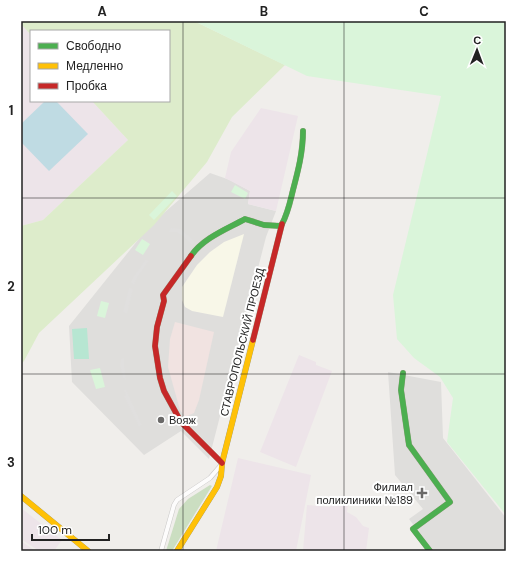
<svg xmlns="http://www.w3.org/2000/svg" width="527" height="572" font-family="'DM Sans',sans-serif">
	<rect width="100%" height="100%" fill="#f0eeeb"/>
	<path fill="#dfdedc" d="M210 173 230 180 250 191 248 204 276 211 266 237 209 459 181 431 144 455 72 382 69 326 150 225Z
		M388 372 441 382 443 438 506 518V551H433L409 519 423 509 395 475Z"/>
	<path fill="#f1e3e1" d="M175 322 214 332 199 400 194 413 185 417 180 410 168 367 170 339Z"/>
	<path fill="#ede4e9" d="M21 24 31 35V101H92L128 140 43 220 21 226Z
		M261 108 298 116 276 211 248 204 250 191 225 178 231 152Z
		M299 355 316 362V365L332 371 296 467 260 452Z
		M238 458 311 475 296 551H216Z
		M332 500 348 504 347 512 356 517 363 526 369 528 366 551H303L307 505 330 507Z
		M21 508 62 540 54 551H39L21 539Z
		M21 541 34 550V551H21Z"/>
	<path fill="#f8f7e8" d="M244 234 223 317 192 311 185 307 182 300V287L197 265 210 252 224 242Z"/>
	<path fill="#ddeccb" d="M21 21H194L285 65 232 117 207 162 154 225 39 333 24 361 21 364V226L43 220 128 140 92 101H169V31H31V35L21 24Z"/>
	<path fill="#cbdec1" d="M210 485 212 486 172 551H166L179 509 188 499Z"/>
	<path fill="#daf5da" d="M194 21H506V515L447 442 453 398 440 377 414 358 397 339 393 295 441 96 307 76Z
		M235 185 248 193 245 199 231 192Z
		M172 191 177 196 154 220 149 215Z
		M142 239 150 244 143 255 135 250Z
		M101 301 109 303 105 318 97 316Z
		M100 368 105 387 96 389 90 370Z"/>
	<path fill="#b7e6d2" d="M87 328 89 359H74L72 329Z"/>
	<path fill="#e0dfde" d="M171 228 181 229 196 242 192 245 182 235 176 232H169Z
		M145 260 149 261 137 278 134 285 131 282 134 276Z
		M129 288 133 289 127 314 123 312Z
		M124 358V365L126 380 123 378 120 365 121 359Z
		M126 389 142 425 139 427 124 396 126 395 124 390Z"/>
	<path fill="#bfdbe3" d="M45 101H56L88 134 49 171 21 142V124Z"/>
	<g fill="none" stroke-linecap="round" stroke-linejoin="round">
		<defs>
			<path id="street" d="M161 551 174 505 177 500 210 478 222 464"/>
			<path id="fast" d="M282 224C288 213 290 202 293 190 298 171 303 152 303 131
				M191 256C203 238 227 229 245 219L264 225 281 226
				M403 373 401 390 409 445 450 502 413 529 430 551"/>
			<path id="slow" d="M21 496 88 551
				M177 551 217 487 221 476 222 463 253 340"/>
			<path id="jam" d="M191 256 163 295 164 301 157 327 155 346 160 378 164 391 181 422 222 463
				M253 340 282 224"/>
		</defs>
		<use href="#street" stroke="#c9c8c7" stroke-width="5"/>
		<use href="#fast" stroke="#999a82" stroke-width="6"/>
		<use href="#slow" stroke="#999a82" stroke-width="6"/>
		<use href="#jam" stroke="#999a82" stroke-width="6"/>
		<use href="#street" stroke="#fdfcfc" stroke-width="4"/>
		<use href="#fast" stroke="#4caf50" stroke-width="5.5"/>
		<use href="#slow" stroke="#ffc107" stroke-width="5.5"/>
		<use href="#jam" stroke="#c62828" stroke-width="5.5"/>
	</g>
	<path fill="none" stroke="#222" stroke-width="1" stroke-opacity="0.55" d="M183 21V551M344 21V551M21 198H506M21 374H506"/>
	<g fill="#6a6968" stroke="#fff" stroke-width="1.5">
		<circle cx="161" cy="420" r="4"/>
		<path d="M420 487h4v4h4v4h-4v4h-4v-4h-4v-4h4z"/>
	</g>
	<g text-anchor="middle" stroke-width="4" stroke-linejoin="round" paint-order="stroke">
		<g font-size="11" fill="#222" stroke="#fff">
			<text transform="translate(242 342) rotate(-76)" y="4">СТАВРОПОЛЬСКИЙ ПРОЕЗД</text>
		</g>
		<g font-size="11" fill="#222" stroke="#fff" text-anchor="start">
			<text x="169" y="424">Вояж</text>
			<text x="413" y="491" text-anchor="end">Филиал<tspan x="413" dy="13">поликлиники №189</tspan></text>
		</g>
	</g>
	<rect width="527" height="572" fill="none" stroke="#ffffff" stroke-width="44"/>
	<rect x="30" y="30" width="140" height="72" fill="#ffffff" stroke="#a7a7a7"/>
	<rect x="38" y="43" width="20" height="6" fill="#4caf50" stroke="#a7a7a7"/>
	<text x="66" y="50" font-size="12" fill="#222222">Свободно</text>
	<rect x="38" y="63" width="20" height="6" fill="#ffc107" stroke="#a7a7a7"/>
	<text x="66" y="70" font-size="12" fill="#222222">Медленно</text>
	<rect x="38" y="83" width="20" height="6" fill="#c62828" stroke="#a7a7a7"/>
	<text x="66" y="90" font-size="12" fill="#222222">Пробка</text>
	<g transform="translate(477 50) rotate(1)" stroke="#ffffff" stroke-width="3" paint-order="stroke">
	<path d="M0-3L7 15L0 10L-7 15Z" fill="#222222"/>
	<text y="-6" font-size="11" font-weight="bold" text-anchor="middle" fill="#222222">С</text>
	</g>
	<path d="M32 534v6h77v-6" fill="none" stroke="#222222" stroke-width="2"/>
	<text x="38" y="534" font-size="12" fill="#222222" stroke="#ffffff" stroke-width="3" paint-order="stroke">100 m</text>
	<rect x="22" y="22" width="483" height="528" fill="none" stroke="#222" stroke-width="1.5"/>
	<g font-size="13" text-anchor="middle" font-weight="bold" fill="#222">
		<text x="102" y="16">A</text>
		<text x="264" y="16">B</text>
		<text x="424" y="16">C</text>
		<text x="11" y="115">1</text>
		<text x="11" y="291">2</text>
		<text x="11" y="467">3</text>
	</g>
</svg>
